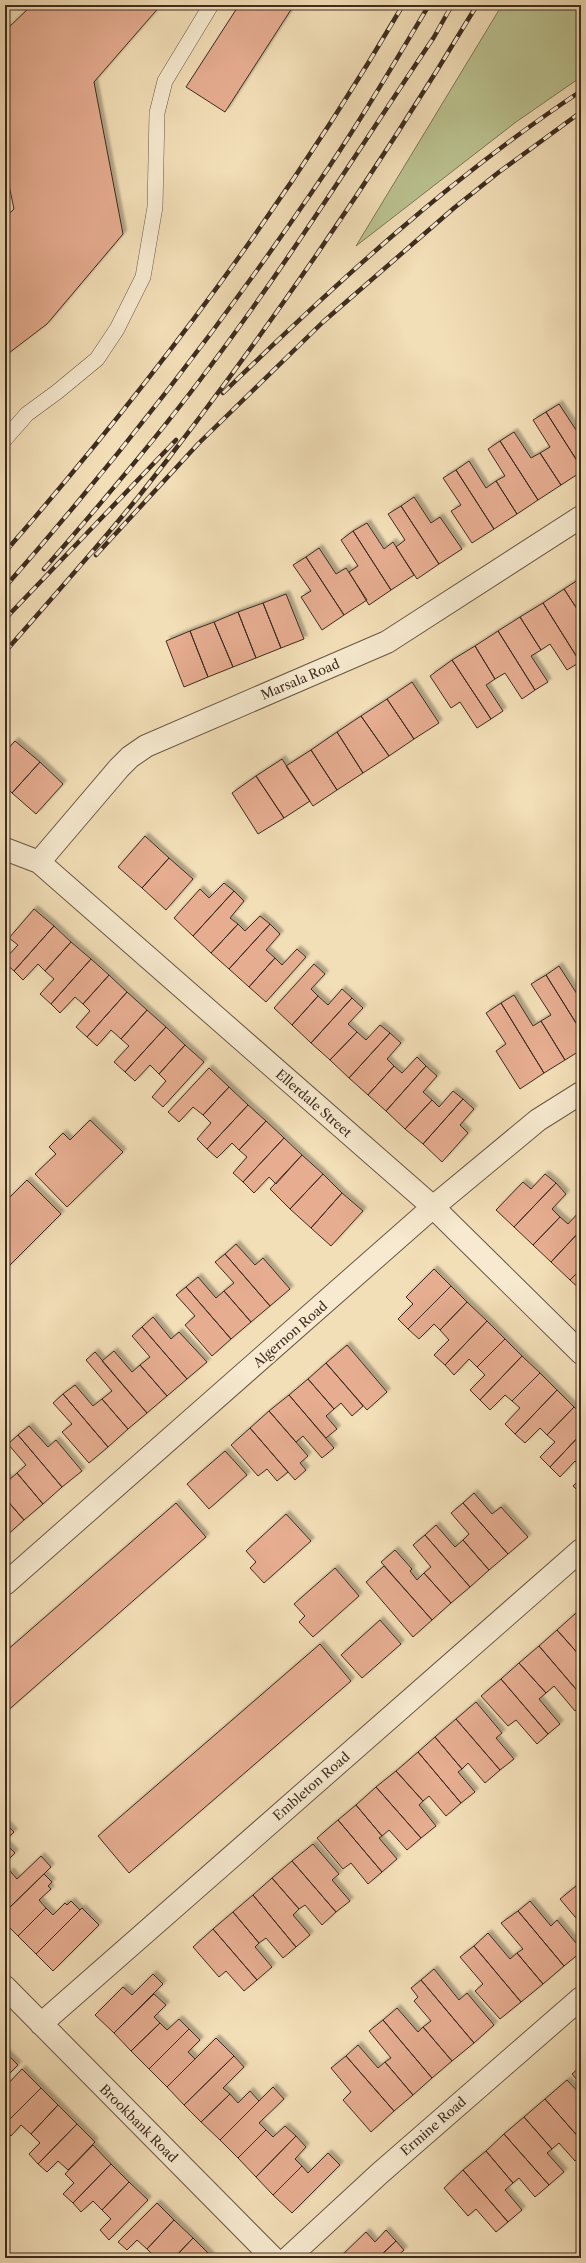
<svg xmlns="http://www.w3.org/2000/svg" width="586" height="2263" font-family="'Libre Caslon Text',serif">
	<defs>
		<filter id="shadow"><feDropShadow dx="3.5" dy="-3.5" stdDeviation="1" flood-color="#0004"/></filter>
	</defs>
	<rect width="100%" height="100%" fill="#f2deb7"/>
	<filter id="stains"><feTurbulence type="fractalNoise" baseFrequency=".005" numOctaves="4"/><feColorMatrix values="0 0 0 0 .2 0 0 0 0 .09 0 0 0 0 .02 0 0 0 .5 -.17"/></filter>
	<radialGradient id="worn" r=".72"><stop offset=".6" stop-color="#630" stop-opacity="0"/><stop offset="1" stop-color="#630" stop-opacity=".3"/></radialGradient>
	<path fill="#bac18f" stroke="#7c7658" d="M502 5H581V77L516 122 356 246Z"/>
	<path fill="#e6ad91" stroke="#3e2c20" filter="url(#shadow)" d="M32 5H161L94 82 123 234 47 324 5 356V218L14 209 5 166V31Z
		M239 5H294L225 112 186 87Z
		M559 404 576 430 581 426V467L546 412Z
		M546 412 581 467V472L561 485 540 453 550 447 533 420Z
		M514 432 531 458 540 453 561 485 538 500 500 441Z
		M500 441 538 500 517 514 496 481 505 476 488 449Z
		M469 461 486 488 496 481 517 514 494 529 456 470Z
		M456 470 494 529 472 543 451 511 461 505 443 478Z
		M414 497 431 523 440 517 462 549 439 564 401 506Z
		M401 506 439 564 417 579 396 547 405 540 388 514Z
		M367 523 384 549 393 542 414 575 391 590 353 531Z
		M353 531 391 590 369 605 349 572 358 566 341 540Z
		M319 548 336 574 346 568 367 600 344 615 306 557Z
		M306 557 344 615 322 630 301 597 311 591 293 565Z
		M581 578V615L564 589Z
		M564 589 581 615V624L576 627 581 636 580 662 543 603Z
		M286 594 304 639 281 648 263 603Z
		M263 603 281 648 256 658 238 612Z
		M543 603 580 662 567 670 550 644 541 650 520 617Z
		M238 612 256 658 233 667 214 622Z
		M520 617 541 650 531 656 548 682 535 690 498 631Z
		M214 622 233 667 208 677 190 631Z
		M190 631 208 677 184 687 166 641Z
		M498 631 535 690 522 699 505 673 495 679 475 646Z
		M475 646 495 679 486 685 503 711 491 719 452 660Z
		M452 660 491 719 477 728 460 702 451 708 430 676Z
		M412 682 439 723 414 739 387 699Z
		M387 699 414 739 389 756 361 716Z
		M361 716 389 756 363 773 337 732Z
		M337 732 363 773 337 790 311 750Z
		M15 741 40 762 12 793 5 786V752Z
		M311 750 337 790 313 806 286 766Z
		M282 759 310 801 284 818 256 776Z
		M40 762 63 784 36 814 12 793Z
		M256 776 284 818 258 834 232 793Z
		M145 836 169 858 142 888 118 867Z
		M169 858 193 879 166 910 142 888Z
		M224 883 234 891 193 936 174 918 200 889 209 898Z
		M234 891 244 901 230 918 238 924 211 953 193 936Z
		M34 909 54 926 14 971 5 963V959L18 945 9 938Z
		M260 916 270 924 229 969 211 953 238 924 245 931Z
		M270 924 280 934 266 950 275 958 249 987 229 969Z
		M54 926 71 942 45 971 38 964 23 980 14 971Z
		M71 942 91 959 51 1004 40 994 54 979 45 971Z
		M297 949 306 957 266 1002 249 987 275 958 282 965Z
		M91 959 109 975 83 1004 75 997 60 1013 51 1004Z
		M314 964 325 974 311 989 318 996 292 1025 274 1008Z
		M559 966 579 997 581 996V1031L546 975Z
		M109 975 127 992 87 1037 76 1027 90 1011 83 1004Z
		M546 975 581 1031V1050L565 1060 541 1021 551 1015 531 984Z
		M342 989 352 998 311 1043 292 1025 318 996 328 1005Z
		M127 992 147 1010 121 1039 111 1030 97 1046 87 1037Z
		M514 995 533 1026 541 1021 565 1060 544 1073 501 1003Z
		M352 998 363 1008 348 1024 357 1032 330 1060 311 1043Z
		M501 1003 544 1073 520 1089 496 1051 506 1044 486 1013Z
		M147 1010 166 1027 125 1072 114 1062 129 1046 121 1039Z
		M380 1025 390 1033 349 1078 330 1060 357 1032 366 1040Z
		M166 1027 185 1045 159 1074 150 1065 135 1081 125 1072Z
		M390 1033 401 1043 387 1059 394 1066 368 1095 349 1078Z
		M185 1045 204 1062 163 1107 152 1097 166 1081 159 1074Z
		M417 1057 426 1066 386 1111 368 1095 394 1066 402 1073Z
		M426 1066 437 1076 423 1092 432 1100 405 1129 386 1111Z
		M209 1068 229 1087 203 1115 193 1107 179 1122 168 1112Z
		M229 1087 248 1105 207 1149 197 1139 211 1123 203 1115Z
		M453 1091 463 1099 423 1144 405 1129 432 1100 439 1107Z
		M463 1099 474 1109 460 1125 468 1133 442 1162 423 1144Z
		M248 1105 266 1121 239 1150 232 1143 217 1158 207 1149Z
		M90 1120 123 1152 67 1207 35 1174 56 1154 49 1147 63 1133 70 1140Z
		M266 1121 284 1138 243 1182 233 1173 247 1157 239 1150Z
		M284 1138 302 1155 276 1184 269 1177 254 1193 243 1182Z
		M302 1155 323 1174 290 1209 270 1189Z
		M323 1174 342 1193 311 1228 290 1209Z
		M545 1174 556 1183 514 1227 496 1210 523 1182 531 1189Z
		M27 1180 61 1214 5 1270V1202Z
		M556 1183 566 1194 552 1209 560 1217 533 1245 514 1227Z
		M342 1193 363 1211 331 1246 311 1228Z
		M581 1210V1230L551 1262 533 1245 560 1217 568 1224Z
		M581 1230V1269L570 1280 551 1262Z
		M236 1244 255 1265 263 1258 290 1289 270 1306 225 1254Z
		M225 1254 270 1306 251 1322 224 1291 234 1283 215 1262Z
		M434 1269 451 1286 408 1329 398 1319 413 1304 406 1297Z
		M581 1269V1290L570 1280Z
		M198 1277 216 1298 224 1291 251 1322 231 1339 186 1287Z
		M451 1286 467 1302 440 1330 434 1324 419 1339 408 1329Z
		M186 1287 231 1339 212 1356 185 1325 195 1316 176 1295Z
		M467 1302 487 1321 445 1365 434 1355 449 1340 440 1330Z
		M153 1317 171 1339 179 1332 207 1362 187 1379 142 1327Z
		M487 1321 505 1339 477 1367 469 1359 454 1375 445 1365Z
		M142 1327 187 1379 167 1396 140 1365 150 1357 132 1336Z
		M505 1339 522 1356 480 1400 470 1390 485 1375 477 1367Z
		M347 1345 387 1392 367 1410 326 1363Z
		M114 1351 132 1372 140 1365 167 1396 147 1413 102 1361Z
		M95 1352 147 1413 128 1429 102 1399 112 1391 86 1360Z
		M522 1356 540 1373 512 1401 505 1395 490 1410 480 1400Z
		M326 1363 363 1406 352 1416 341 1403 334 1409 308 1379Z
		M540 1373 557 1390 515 1434 505 1424 520 1408 512 1401Z
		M308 1379 334 1409 326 1416 337 1429 326 1438 289 1395Z
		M75 1385 93 1406 102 1399 128 1429 108 1447 63 1394Z
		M557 1390 574 1407 547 1435 540 1428 525 1443 515 1434Z
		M63 1394 108 1447 89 1463 62 1432 72 1424 53 1403Z
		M289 1395 334 1448 322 1458 303 1436 296 1442 269 1411Z
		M574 1407 581 1413V1434L550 1467 540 1457 555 1442 547 1435Z
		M269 1411 308 1456 300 1463 306 1470 295 1480 250 1428Z
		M29 1426 48 1447 56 1440 82 1471 62 1487 18 1435Z
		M250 1428 288 1472 277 1481 267 1469 258 1476 231 1445Z
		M581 1434V1468L575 1461 560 1477 550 1467Z
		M18 1435 62 1487 43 1504 17 1473 26 1465 8 1444Z
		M225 1451 247 1475 209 1509 187 1484Z
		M17 1473 43 1504 24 1520 5 1498V1476L9 1480Z
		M581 1478V1494L573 1486Z
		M474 1493 492 1514 501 1507 528 1537 508 1554 463 1503Z
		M5 1498 24 1520 5 1537Z
		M176 1503 206 1537 5 1713V1652Z
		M463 1503 508 1554 489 1570 463 1540 469 1534 451 1513Z
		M286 1514 311 1541 264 1583 250 1568 256 1562 246 1551Z
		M436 1525 455 1547 463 1540 489 1570 470 1587 425 1535Z
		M425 1535 470 1587 451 1603 424 1573 431 1567 413 1545Z
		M395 1550 412 1569 410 1571 417 1580 424 1573 451 1603 432 1620 381 1562Z
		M384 1566 432 1620 413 1637 366 1582Z
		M335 1568 359 1596 313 1637 299 1622 305 1616 294 1604Z
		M576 1613 581 1618V1657L557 1630Z
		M380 1620 401 1644 362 1678 341 1655Z
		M557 1630 581 1657V1662L576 1667 581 1673V1695L539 1646Z
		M320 1644 351 1681 129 1873 98 1836Z
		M539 1646 581 1695V1706L575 1711 554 1686 546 1693 519 1663Z
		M519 1663 546 1693 539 1699 560 1724 548 1734 501 1679Z
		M501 1679 548 1734 537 1744 516 1720 508 1726 481 1696Z
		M476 1702 502 1733 496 1738 514 1759 500 1770 456 1719Z
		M456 1719 500 1770 485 1783 468 1763 462 1769 435 1737Z
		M435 1737 462 1769 458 1772 475 1792 461 1803 418 1752Z
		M418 1752 461 1803 446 1816 429 1796 423 1801 396 1771Z
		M396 1771 423 1801 419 1805 436 1826 421 1838 376 1787Z
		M376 1787 421 1838 407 1850 389 1830 382 1836 356 1805Z
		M356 1805 382 1836 379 1838 397 1859 382 1872 338 1820Z
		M338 1820 382 1872 368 1884 351 1863 343 1869 317 1838Z
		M5 1823 14 1832 5 1841Z
		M5 1843 15 1853 5 1863Z
		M313 1844 339 1874 332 1880 350 1901 336 1912 292 1861Z
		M41 1856 51 1867 5 1912V1876L10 1871 17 1879Z
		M292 1861 336 1912 322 1925 305 1905 299 1909 272 1878Z
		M44 1874 52 1882 48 1886 51 1889 39 1900 46 1908 18 1936 5 1923V1912Z
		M272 1878 299 1909 293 1915 310 1935 296 1947 253 1895Z
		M581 1882V1924L560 1899Z
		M253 1895 296 1947 283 1958 266 1938 259 1943 233 1912Z
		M71 1901 80 1910 36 1954 18 1936 46 1908 53 1915 65 1903 67 1905Z
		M530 1901 551 1926 557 1920 581 1949V1952L564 1966 518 1911Z
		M82 1908 99 1925 53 1971 36 1954Z
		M518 1911 564 1966 543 1984 517 1953 523 1949 501 1923Z
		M233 1912 259 1943 255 1947 272 1967 257 1980 213 1929Z
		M213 1929 257 1980 244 1991 226 1971 219 1977 193 1947Z
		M488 1933 510 1959 517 1953 543 1984 521 2002 474 1946Z
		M474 1946 521 2002 500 2019 475 1991 483 1984 460 1957Z
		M434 1969 459 2000 467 1993 494 2025 474 2043 421 1980Z
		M153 1974 163 1984 114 2033 95 2015 123 1987 132 1995Z
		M421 1980 474 2043 452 2061 423 2027 431 2021 414 2001 418 1997 411 1988Z
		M154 1994 166 2005 154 2017 160 2023 131 2051 114 2033Z
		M397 2008 418 2032 423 2027 452 2061 432 2078 383 2020Z
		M179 2019 189 2029 149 2069 131 2051 160 2023 167 2030Z
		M383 2020 432 2078 413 2095 385 2062 391 2058 369 2031Z
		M189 2029 200 2040 188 2052 195 2059 167 2087 149 2069Z
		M216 2038 234 2056 184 2105 167 2087Z
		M358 2045 378 2068 385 2062 413 2095 394 2111 346 2056Z
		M5 2052 18 2065 5 2078Z
		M234 2056 244 2067 223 2088 230 2094 201 2122 184 2105Z
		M346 2056 394 2111 371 2132 343 2100 351 2092 331 2068Z
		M581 2066V2085L572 2074Z
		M22 2069 41 2088 5 2124V2087Z
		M567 2080 581 2095V2140L545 2099Z
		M273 2087 284 2099 259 2123 266 2130 238 2158 220 2140Z
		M41 2088 58 2105 31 2134 21 2125 11 2136 5 2130V2124Z
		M250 2091 259 2101 220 2140 201 2122 230 2094 238 2103Z
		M545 2099 581 2140V2156L575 2161 559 2143 552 2149 524 2117Z
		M58 2105 77 2124 38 2164 29 2154 40 2143 31 2134Z
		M524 2117 552 2149 547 2153 564 2172 549 2185 504 2134Z
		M77 2124 95 2142 68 2170 58 2161 47 2172 38 2164Z
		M285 2126 296 2136 256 2177 238 2158 266 2130 273 2137Z
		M504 2134 549 2185 535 2197 519 2178 513 2183 486 2151Z
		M296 2136 306 2147 295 2159 302 2166 273 2195 256 2177Z
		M93 2145 111 2164 73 2203 63 2194 74 2183 65 2174Z
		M486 2151 513 2183 505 2190 522 2210 508 2222 463 2170Z
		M328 2153 340 2165 292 2213 273 2195 302 2166 308 2173Z
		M111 2164 129 2182 102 2210 93 2201 81 2212 73 2203Z
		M463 2170 508 2222 496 2232 476 2209 468 2216 444 2188Z
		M129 2182 148 2200 109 2240 100 2230 111 2219 102 2210Z
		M157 2203 174 2220 147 2249 137 2240 127 2250 118 2242Z
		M174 2220 193 2238 174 2258H156L147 2249Z
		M386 2230 396 2241 378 2258H339L366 2232 375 2242Z
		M193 2238 211 2256 210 2258H174Z
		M396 2241 404 2250 395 2258H378Z"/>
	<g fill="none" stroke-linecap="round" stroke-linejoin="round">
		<defs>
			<path id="lane" d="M5 439 27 414 57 392 97 359 117 329 143 277 155 207 157 113 165 81 211 5"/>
			<path id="street" d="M5 849 39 862 433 1207 581 1353
				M39 862 119 768 130 757 146 746 387 642 581 517
				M5 1584 433 1207 538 1120 581 1093
				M5 1987 273 2258
				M41 2024 581 1550
				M288 2258 379 2174 581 1998"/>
		</defs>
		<use href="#lane" stroke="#6b5846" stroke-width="16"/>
		<use href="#street" stroke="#6b5846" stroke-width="24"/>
		<use href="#lane" stroke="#f7ead0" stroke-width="15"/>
		<use href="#street" stroke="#f7ead0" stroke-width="22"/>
		<defs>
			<path id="rail" d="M223 393C335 284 450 178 581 91
				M5 552C153 382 289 200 403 5
				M96 555 198 444 323 322 454 208 499 172 581 112
				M44 569C98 507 151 445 200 380 284 269 357 152 434 37L452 5
				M5 587C116 461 219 328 314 189 355 130 392 67 429 5
				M5 619 176 440
				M5 652C50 600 96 549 139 496 263 339 374 176 477 5"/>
		</defs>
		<use href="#rail" stroke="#3e2c20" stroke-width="4.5"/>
		<use href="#rail" stroke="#f7ead0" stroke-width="3" stroke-dasharray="9" stroke-linecap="butt"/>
	</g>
	<g text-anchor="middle" stroke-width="4" stroke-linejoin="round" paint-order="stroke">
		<g font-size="13" fill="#3e2c20" stroke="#f7ead0">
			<text transform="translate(300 679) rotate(-23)" y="5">Marsala Road</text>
			<text transform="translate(314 1103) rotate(41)" y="5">Ellerdale Street</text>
			<text transform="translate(290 1334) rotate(-41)" y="5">Algernon Road</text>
			<text transform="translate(311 1786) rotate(-41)" y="5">Embleton Road</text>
			<text transform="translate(139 2123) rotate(45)" y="5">Brookbank Road</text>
			<text transform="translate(433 2126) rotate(-41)" y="5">Ermine Road</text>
		</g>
	</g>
	<rect width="586" height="2263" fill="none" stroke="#f2deb7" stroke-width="20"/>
	<rect x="6" y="6" width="574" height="2251" fill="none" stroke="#3e2c20" stroke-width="2"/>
	<rect x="10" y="10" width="566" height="2243" fill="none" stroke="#3e2c20"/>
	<rect width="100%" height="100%" filter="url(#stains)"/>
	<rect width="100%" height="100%" fill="url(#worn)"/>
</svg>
